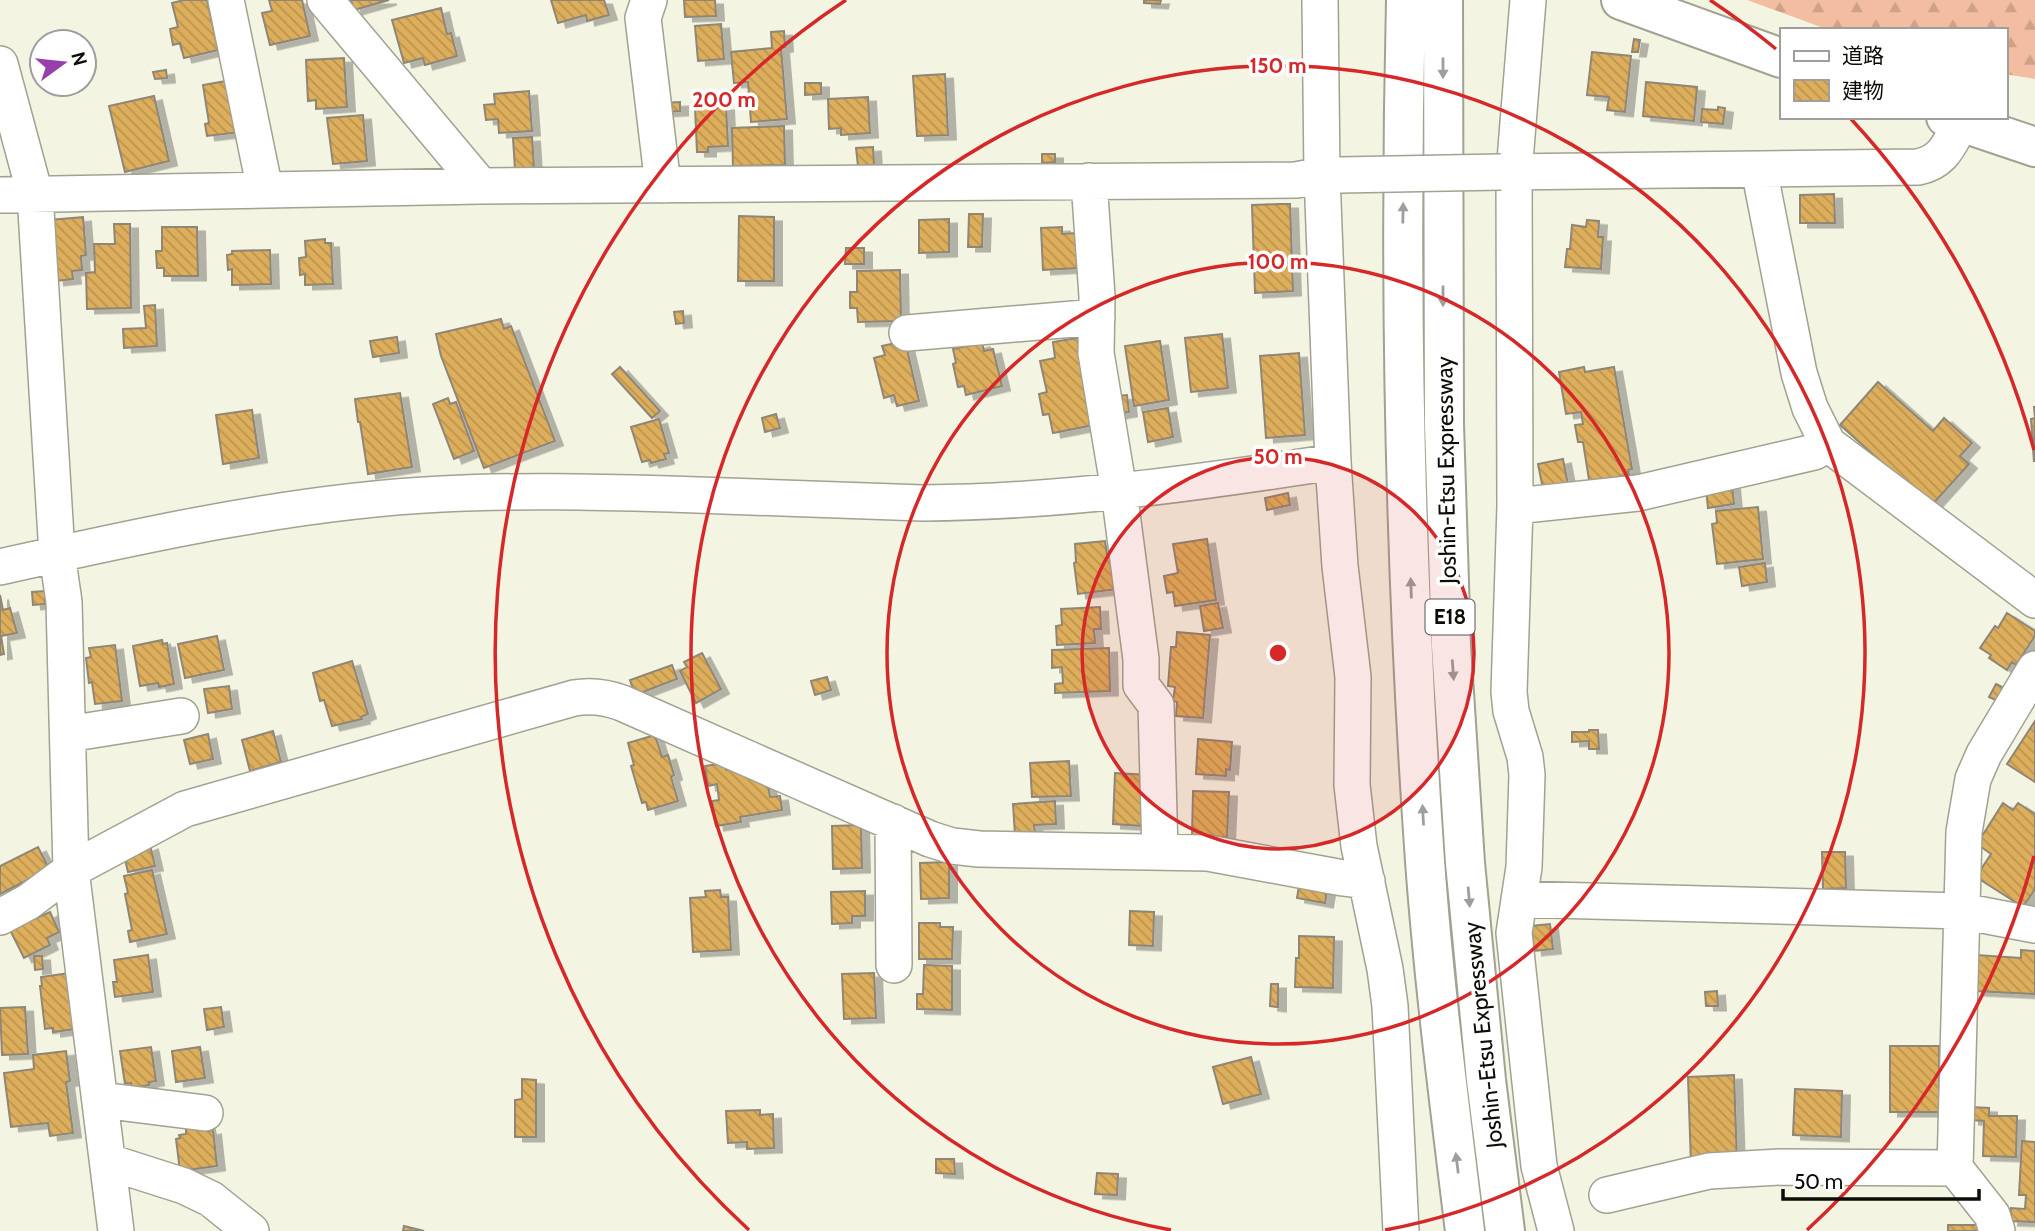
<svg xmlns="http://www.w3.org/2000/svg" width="2035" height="1231" font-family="Cabin,'Noto Sans JP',sans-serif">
	<defs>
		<pattern id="forest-firs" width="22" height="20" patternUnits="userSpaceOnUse" patternTransform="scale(1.75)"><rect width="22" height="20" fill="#f2bda0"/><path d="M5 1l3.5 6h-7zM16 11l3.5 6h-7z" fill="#cea188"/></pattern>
		<pattern id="building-back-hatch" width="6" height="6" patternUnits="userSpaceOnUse" patternTransform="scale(1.75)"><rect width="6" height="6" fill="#ddae5b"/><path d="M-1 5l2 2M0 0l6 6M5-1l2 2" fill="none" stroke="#bc944e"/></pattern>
		<filter id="shadow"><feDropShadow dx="8" dy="4.5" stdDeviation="0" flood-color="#0004"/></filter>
	</defs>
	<rect width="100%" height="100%" fill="#f3f4e2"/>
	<path fill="url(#forest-firs)" d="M1747 0H2035V79L2005 74V30H1829Z"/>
	<path fill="url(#building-back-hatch)" stroke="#8f8678" stroke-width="2" filter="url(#shadow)" d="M184 0H207L218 50 184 58 180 43 173 45 170 29 178 27 172 3Z
		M269 0H302L310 36 270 45 262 13 272 11Z
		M351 0H389L354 10Z
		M551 0H604L609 15 587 21 586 15 558 23Z
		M684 0H715L716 16 685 17Z
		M1144 0H1161L1160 4 1144 3Z
		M441 8 447 34 451 33 457 56 425 65 423 58 404 63 392 20Z
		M721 24 724 59 698 61 695 26Z
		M784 31 785 47 781 48 787 119 751 122 748 82 734 83 731 52 772 48 771 32Z
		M1634 39 1640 40 1638 52H1632Z
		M1592 52 1631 56 1625 112 1607 110 1609 97 1587 95Z
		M344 58 347 107 316 109V100L308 101 306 60Z
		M166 70 167 78 155 79 153 72Z
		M945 74 948 135 917 136 913 76Z
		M232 80 241 132 207 136 205 124 209 123 203 85Z
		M1646 82 1697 87 1694 121 1643 116Z
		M805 83H821V94L805 95Z
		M529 91 532 131 499 133 498 119 486 120 484 105 495 104 494 94Z
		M154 96 169 161 125 172 109 106Z
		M868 97 870 133 841 135V128L829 129 828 99Z
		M680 102V111L662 112 661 103Z
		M726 106 728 146 708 147V152H697L695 107Z
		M1718 107 1725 108 1723 124 1701 122 1702 109 1718 110Z
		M363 115 367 161 333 164 327 118Z
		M784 126 785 165 733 166 732 128Z
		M532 137 534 169 515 170 513 138Z
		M873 147 874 165 858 166 856 148Z
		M1042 154H1055V162L1042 163Z
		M1834 194 1835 223H1800V195Z
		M1280 204H1290L1293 291 1255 293 1252 205Z
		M969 214H983L982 247H968Z
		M739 216 774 217V281H738Z
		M83 217 86 255 81 256 82 270 72 271 73 279 56 281 50 220Z
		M949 219V252L919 253V220Z
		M1587 220 1599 221 1598 237H1603L1601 269 1565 267 1567 249H1570L1572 225 1586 227Z
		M114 224H130L131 308 87 309 86 273 95 272 94 244H115Z
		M162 227H197L198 276H164V268H157L156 251H162Z
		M1062 227V234L1076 233 1078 268 1043 270 1041 228Z
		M325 239V243H331L333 284 305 285V274L300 275 299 258 306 257 305 241Z
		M846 248H864V264H845Z
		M270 250 271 284 232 285V269L228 270 227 255 232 254V251Z
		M900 270 901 321 858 322 857 308H850V292H857V271Z
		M155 305 157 346 124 348 123 329 146 328 144 306Z
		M683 311 684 323 676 324 674 312Z
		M501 319 504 329 511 326 555 441 484 468 441 356 436 334Z
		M1222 334 1228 388 1191 392 1185 338Z
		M397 337 399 353 373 357 370 341Z
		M1083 337 1099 424 1053 433 1049 414 1043 415 1039 394 1047 392 1040 361 1055 358 1053 342Z
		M905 341 919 401 897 406 894 395 884 398 874 358 885 355 882 346Z
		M1160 341 1169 400 1134 406 1125 346Z
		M982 343 984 351 993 349 1002 386 966 395 964 386 958 387 953 364 956 363 953 349Z
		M1299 353 1305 435 1266 438 1260 356Z
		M620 367 660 411 652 418 612 374Z
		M1584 367 1585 372 1614 367 1632 469 1628 470 1629 475 1620 476V481L1590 486 1583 442H1578L1575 425 1583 424 1581 412 1566 414 1559 372Z
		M1878 382 1933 431 1944 418 1972 443 1960 456 1969 464 1931 506 1840 425Z
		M400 393 412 467 368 474 360 422H358L355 399Z
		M1127 395 1129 412 1117 414 1115 396Z
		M448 398 450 404 456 402 474 451 454 459 433 404Z
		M2034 407H2035L2034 462 2031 419 2035 418Z
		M1168 408 1173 437 1148 442 1143 412Z
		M252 410 259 458 223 464 216 415Z
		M776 414 780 428 765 432 762 418Z
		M659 419 669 453 664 454 666 459 651 463 650 460 642 462 631 427Z
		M1563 459 1568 485 1543 489 1538 464Z
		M1732 485 1734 504 1708 508 1706 489Z
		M1288 493 1290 505 1267 510 1265 498Z
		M1758 507 1763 559 1717 564 1712 524 1717 523 1716 511Z
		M1207 539 1216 600 1175 606 1173 592 1167 593 1164 576 1178 573 1173 544Z
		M1105 541 1107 556 1115 555 1118 589 1078 594 1074 563 1076 562 1075 544Z
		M1765 563 1767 582 1742 586 1739 567Z
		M45 591V604L33 605 32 592Z
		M0 595 3 610 10 608 17 633 1 636 4 654 0 655Z
		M1218 603 1223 628 1204 631 1200 606Z
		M1100 607 1101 629H1094L1095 643 1057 645 1056 626 1062 625 1061 609Z
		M2007 613 2035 631V636L2016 665 2012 662 2007 670 1989 658 1991 655 1980 648 1995 626 1998 628Z
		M1177 632 1210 635 1203 718 1176 716 1177 702 1173 701 1175 687 1168 686 1171 647H1176Z
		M217 636 224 670 185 678 178 644Z
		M162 640 163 644 167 643 174 684 159 687 158 683 140 686 133 646Z
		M115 645 122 701 95 704 92 682 89 683 86 658 91 657 89 648Z
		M1109 648 1110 691 1055 693V684L1063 683 1062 667 1052 668V650Z
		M702 653 721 689 696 703 680 671 687 667 684 662Z
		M352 661 368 714 361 717 362 719 332 726 324 700 320 701 313 673Z
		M672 665 677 679 635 695 630 680Z
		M827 677 831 690 815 695 811 681Z
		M1996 684 2006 689 2000 702 1989 697Z
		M229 686 232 709 208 713 204 689Z
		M2035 721V782L2007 764Z
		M1589 730H1598L1599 749H1589V741L1572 742V732H1589Z
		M273 731 281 762 250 771 242 740Z
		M208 734 213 759 190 764 184 740Z
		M655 735 662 757 668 755 674 775 671 777 678 801 648 810 646 802 642 803 631 766 634 765 628 743Z
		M1198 739 1232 742 1230 770 1226 769V776L1196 774Z
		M1069 761 1071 796 1032 797 1030 763Z
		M724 763 726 770 743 768 767 779 770 797 780 796 782 810 740 817 741 822 716 826 712 801 719 800 717 784 708 786 705 766Z
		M1115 773 1149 775 1143 826 1113 824Z
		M1193 791 1229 792 1227 837 1192 836Z
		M1055 801 1056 824 1034 825 1035 833 1015 835 1013 804Z
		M2003 803 2013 810 2018 803 2035 814V889L2023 907 1976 877 1991 854 1977 844Z
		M861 825 862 868 833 869 832 826Z
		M150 845 155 866 128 872 124 855Z
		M38 847 49 869 0 894V866Z
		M1822 852H1845L1846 888 1823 889Z
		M949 862V898L921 899 920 863Z
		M152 870 167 934 130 942 128 931 132 930 125 894 128 893 124 876Z
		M1300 880 1328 885 1325 903 1297 898Z
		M720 890 721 897H728L731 950 693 952 690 898 706 897 705 891Z
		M865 891V916H852V923L832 924 831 892Z
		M1130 911 1154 912 1153 946 1129 945Z
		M50 912 59 932 47 938 50 945 24 958 10 930 36 916 37 918Z
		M919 923H940V927H953L952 959H919Z
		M1550 924 1553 949 1534 951 1531 926Z
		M1299 936 1334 937 1333 988 1295 987 1296 958H1299Z
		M2021 950 2035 951V994L1975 991 1977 955 2021 958Z
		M148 955 153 992 115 997 113 982H117L114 960Z
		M34 956H42L43 969 35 970Z
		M924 965 952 966V1010L917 1009V994H923Z
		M70 973 76 1029 53 1032V1028L45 1029 40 986H42L41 977Z
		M874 973 876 1018 844 1019 842 974Z
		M1271 984H1278V1007L1270 1006Z
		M1717 991 1718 1006H1706L1705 992Z
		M25 1007 28 1054 2 1055 0 1008Z
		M221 1007 224 1027 207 1030 204 1009Z
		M1890 1046H1939V1112H1890Z
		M151 1047 156 1081 149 1082V1085L132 1088 131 1083 125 1084 120 1051Z
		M200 1047 205 1078 176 1082 172 1051Z
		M66 1051 70 1081 66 1082 73 1133 50 1136 48 1123 11 1127 4 1073 34 1069 33 1055Z
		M1251 1057 1261 1094 1223 1104 1213 1067Z
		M1734 1075 1737 1162 1691 1164 1688 1077Z
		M522 1079 536 1080V1137H515V1100L522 1099Z
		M1795 1089 1842 1091 1841 1137 1793 1135Z
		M1971 1107 1989 1108V1116H2017L2016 1157 1983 1156 1984 1121 1971 1120Z
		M760 1110V1115L773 1114 774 1148 747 1149V1142L728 1143 726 1111Z
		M207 1125 208 1131 213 1130 217 1166 180 1171 176 1139 180 1138 179 1135 186 1134V1128Z
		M2022 1141 2035 1142V1222L2010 1221 2011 1208 2025 1209 2026 1195H2019Z
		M936 1159H954L955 1174 936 1173Z
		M1097 1173 1118 1174 1117 1195 1095 1194Z
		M1948 1225H1980V1231H1948Z
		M404 1226 424 1231H403Z"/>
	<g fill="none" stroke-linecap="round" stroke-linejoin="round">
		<defs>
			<path id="minor" d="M226 0 265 190
				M325 0 481 186
				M649 0 643 18 663 185
				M1320 0 1322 175 1333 462 1340 566 1353 677 1352 785 1359 846 1385 969 1390 1006 1401 1231
				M1528 0 1514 173 1515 506 1509 692 1511 711 1525 757 1527 775 1524 867 1514 933 1539 1166 1556 1231
				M0 64 35 194 57 554 64 602 71 870 116 1231
				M1759 169 1799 373 1810 408 1828 444 2035 600
				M1501 172 1918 167C1944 162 1949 144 1961 123
				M1089 181 1097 296 1096 353 1119 491 1141 659V685L1156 705 1160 852
				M0 195 481 186 1296 180 1322 175H1340
				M907 333 1097 317
				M1515 506 1638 493 1814 452 1828 444
				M0 567C143 535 296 501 442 494 518 490 594 492 669 494 754 497 838 500 923 503 1060 502 1197 483 1333 462
				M68 734 181 716
				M893 822 894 965
				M1519 899 1962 911 2035 925
				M0 917 28 902 71 870 185 809 574 698C591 695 606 697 622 703L930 839 952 846 979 849 1208 853 1343 878 1367 881
				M101 1100 205 1113
				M109 1162 184 1186 211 1199 251 1231
				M1607 1195 1709 1171 1780 1167 1955 1168
				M1997 1231 1992 1215 1955 1168 1964 832 1973 779 1984 754 2035 669"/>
			<path id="major" d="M1621 0 1781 58
				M1946 117 2035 147"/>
			<path id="highway" d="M1406 0C1399 287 1405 575 1425 861 1434 985 1450 1108 1465 1231
				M1443 0 1444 424 1451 646 1465 863 1486 1080 1505 1231"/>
		</defs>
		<use href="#minor" stroke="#a1a292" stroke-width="38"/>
		<use href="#major" stroke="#a1a292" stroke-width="42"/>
		<use href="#highway" stroke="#a1a292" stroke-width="42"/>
		<use href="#minor" stroke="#fff" stroke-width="35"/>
		<use href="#major" stroke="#fff" stroke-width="38"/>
		<use href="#highway" stroke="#fff" stroke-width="38"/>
		<defs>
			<path id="minor-bridge" d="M1340 175 1501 172"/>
		</defs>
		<use href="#minor-bridge" stroke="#a1a292" stroke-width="38" stroke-linecap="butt"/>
		<use href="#minor-bridge" stroke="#fff" stroke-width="35"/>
	</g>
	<defs><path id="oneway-solid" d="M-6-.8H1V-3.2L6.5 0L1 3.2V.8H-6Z" transform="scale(1.75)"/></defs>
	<g fill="#9e9e9c">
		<use href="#oneway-solid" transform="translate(1443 68) rotate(90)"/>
		<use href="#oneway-solid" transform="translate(1403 213) rotate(-89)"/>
		<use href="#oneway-solid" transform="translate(1443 296) rotate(90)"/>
		<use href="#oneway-solid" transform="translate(1411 588) rotate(-92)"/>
		<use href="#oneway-solid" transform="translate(1453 670) rotate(86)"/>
		<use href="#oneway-solid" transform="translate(1423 815) rotate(-93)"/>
		<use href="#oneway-solid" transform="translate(1469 897) rotate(85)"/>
		<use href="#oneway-solid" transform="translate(1457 1163) rotate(-97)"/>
	</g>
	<circle cx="1278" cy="653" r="196" fill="#d62828" fill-opacity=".12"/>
	<g fill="none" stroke="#d62828" stroke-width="3.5">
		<circle cx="1278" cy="653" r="196"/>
		<circle cx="1278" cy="653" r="391"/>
		<path d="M1171 1230A587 587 0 1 1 1385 1230"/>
		<path d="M2034 856A783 783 0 0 1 1807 1230M749 1230A783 783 0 0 1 846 0M1710 0A783 783 0 0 1 1776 49M1851 119A783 783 0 0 1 2034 450"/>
	</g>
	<g text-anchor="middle" stroke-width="7" stroke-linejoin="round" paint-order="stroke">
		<rect fill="#fff" stroke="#555651" stroke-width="2" x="1425.5" y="599.5" width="49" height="35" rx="5"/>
		<g font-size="21" font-weight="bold" fill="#0c0d07">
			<text x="1450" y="624">E18</text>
		</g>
		<g font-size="23" fill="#0c0d07" stroke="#fff">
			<text transform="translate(1446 470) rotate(-91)" y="8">Joshin-Etsu Expressway</text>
			<text transform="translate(1483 1035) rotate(-96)" y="8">Joshin-Etsu Expressway</text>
		</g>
	</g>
	<circle cx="1278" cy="653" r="10" fill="#d62828" stroke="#fff" stroke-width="3.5"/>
	<g font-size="21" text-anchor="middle" font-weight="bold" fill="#d62828" stroke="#fff" stroke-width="7" stroke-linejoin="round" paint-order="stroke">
		<text x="1278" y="73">150 m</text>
		<text x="724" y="107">200 m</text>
		<text x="1278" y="269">100 m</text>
		<text x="1278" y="464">50 m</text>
	</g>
	<rect x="1780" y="28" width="228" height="91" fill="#ffffff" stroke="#9e9e9c" stroke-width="2"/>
	<rect x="1794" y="51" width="35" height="10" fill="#ffffff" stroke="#9e9e9c" stroke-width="2"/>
	<text x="1842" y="63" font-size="21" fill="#0c0d07">道路</text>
	<rect x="1794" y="80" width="35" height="21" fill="url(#building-back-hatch)" stroke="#9e9e9c" stroke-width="2"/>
	<text x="1842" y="98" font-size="21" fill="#0c0d07">建物</text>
	<g transform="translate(63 63) rotate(75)"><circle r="33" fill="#ffffff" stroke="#9e9e9c" stroke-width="2"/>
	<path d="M0-5L12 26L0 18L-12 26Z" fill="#983fab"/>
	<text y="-10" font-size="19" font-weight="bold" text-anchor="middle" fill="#0c0d07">N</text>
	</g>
	<path d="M1783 1189v10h196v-10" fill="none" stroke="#0c0d07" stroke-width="3.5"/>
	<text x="1794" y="1189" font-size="21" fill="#0c0d07" stroke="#ffffff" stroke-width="5" paint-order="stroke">50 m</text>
</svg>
